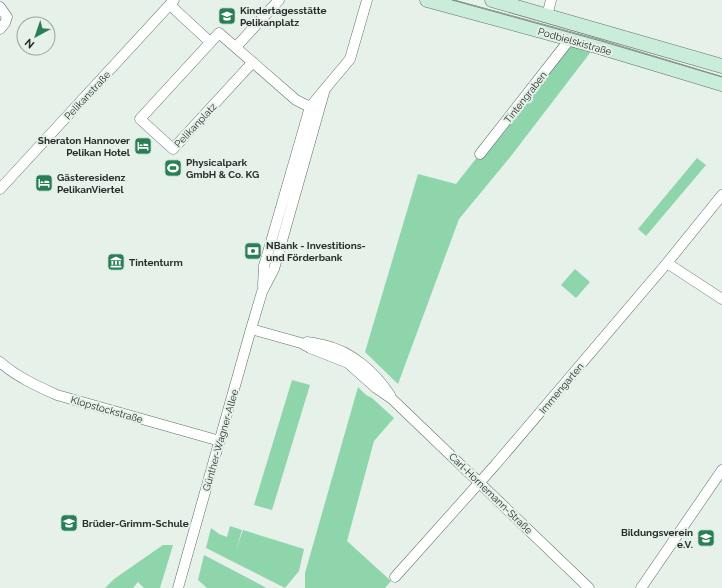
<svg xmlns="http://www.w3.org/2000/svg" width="722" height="588" font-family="Raleway,sans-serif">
	<rect width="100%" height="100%" fill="#e5f1e9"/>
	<path fill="#8fd5ab" d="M566 44 593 49 511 156 459 219 398 384 365 352 418 174 456 184Z
		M697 158 706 165 646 236 638 229Z
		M575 269 590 282 576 298 561 285Z
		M292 380 310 385 272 510 254 505Z
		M358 387 366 395 372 398 394 418 374 441 347 541 391 581 385 588H305V573Z
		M230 526 242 530 236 550 243 530 304 549 299 571 285 588 206 548 211 528 219 534 227 537Z
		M163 545H173L160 588H144L138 582 133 588H105L114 579Z
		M204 555 263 586 266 588H207L198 580Z"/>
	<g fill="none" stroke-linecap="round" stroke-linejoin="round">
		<defs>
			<path id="minor" d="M170 5 210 42
				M0 7 7 17 5 23 0 29
				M547 16 551 0
				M236 47 279 0
				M253 62 173 149 140 119 219 33 296 100 310 107
				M480 154 570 39
				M0 189 174 0
				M667 263 722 299
				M263 286 264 266 310 107 350 59 367 0
				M251 329 301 343 310 348 348 363 376 388 392 399 589 588
				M307 342C312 342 317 344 323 345 351 351 374 371 390 395
				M0 362C17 377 37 386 57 395L220 441
				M395 577 496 464 667 263 722 195
				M178 588 251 329 262 292 274 269 325 89
				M641 588 722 470"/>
			<path id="secondary" d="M427 0 596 46 722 84
				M492 0 722 66"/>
		</defs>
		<use href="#minor" stroke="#626d66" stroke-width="11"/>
		<use href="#secondary" stroke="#626d66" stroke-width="15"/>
		<use href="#minor" stroke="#fff" stroke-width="10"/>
		<use href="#secondary" stroke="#caedda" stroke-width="14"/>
		<path stroke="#7f8882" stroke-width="1" d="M452 0 601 41 722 77"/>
	</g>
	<defs>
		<symbol id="school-square" viewBox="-11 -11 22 22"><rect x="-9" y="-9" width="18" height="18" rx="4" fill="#297f53" stroke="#e5f1e9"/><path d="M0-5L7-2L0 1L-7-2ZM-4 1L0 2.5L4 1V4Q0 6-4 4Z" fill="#fff"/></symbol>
		<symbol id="hotel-square" viewBox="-11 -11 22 22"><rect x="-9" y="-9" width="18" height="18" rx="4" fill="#297f53" stroke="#e5f1e9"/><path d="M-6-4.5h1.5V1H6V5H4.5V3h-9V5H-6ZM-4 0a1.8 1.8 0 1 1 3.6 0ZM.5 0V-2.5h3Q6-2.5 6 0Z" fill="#fff"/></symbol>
		<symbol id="stadium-square" viewBox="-11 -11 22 22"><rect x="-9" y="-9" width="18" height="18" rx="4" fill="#297f53" stroke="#e5f1e9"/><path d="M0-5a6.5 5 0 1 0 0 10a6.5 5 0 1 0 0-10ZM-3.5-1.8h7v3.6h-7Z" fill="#fff"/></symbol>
		<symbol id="bank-square" viewBox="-11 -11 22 22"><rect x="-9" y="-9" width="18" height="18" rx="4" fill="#297f53" stroke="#e5f1e9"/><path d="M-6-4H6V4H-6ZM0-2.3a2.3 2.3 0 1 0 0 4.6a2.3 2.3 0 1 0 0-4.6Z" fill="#fff"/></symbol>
		<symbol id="museum-square" viewBox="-11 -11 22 22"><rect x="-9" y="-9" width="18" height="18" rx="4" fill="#297f53" stroke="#e5f1e9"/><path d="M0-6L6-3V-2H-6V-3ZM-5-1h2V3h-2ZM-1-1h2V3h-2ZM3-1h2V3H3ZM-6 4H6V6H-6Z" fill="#fff"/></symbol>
		<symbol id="university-square" viewBox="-11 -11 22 22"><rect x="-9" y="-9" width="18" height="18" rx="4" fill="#297f53" stroke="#e5f1e9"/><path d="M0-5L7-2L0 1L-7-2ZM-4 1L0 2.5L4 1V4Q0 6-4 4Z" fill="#fff"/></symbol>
	</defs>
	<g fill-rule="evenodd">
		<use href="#school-square" x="217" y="6" width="20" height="20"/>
		<use href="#hotel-square" x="133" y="136" width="20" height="20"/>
		<use href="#stadium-square" x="163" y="158" width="20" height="20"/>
		<use href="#hotel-square" x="34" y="173" width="20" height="20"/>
		<use href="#bank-square" x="243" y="241" width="20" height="20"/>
		<use href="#museum-square" x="106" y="252" width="20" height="20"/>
		<use href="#school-square" x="59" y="513" width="20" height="20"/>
		<use href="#university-square" x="696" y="528" width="20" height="20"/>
	</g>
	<g text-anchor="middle" stroke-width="4" stroke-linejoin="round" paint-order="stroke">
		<g font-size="10" font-weight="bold" fill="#292e2b" stroke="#e5f1e9" text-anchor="start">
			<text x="240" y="14">Kindertagesstätte<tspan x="240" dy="12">Pelikanplatz</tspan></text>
			<text x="130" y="144" text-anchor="end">Sheraton Hannover<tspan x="130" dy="12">Pelikan Hotel</tspan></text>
			<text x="186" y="166">Physicalpark<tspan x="186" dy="12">GmbH &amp; Co. KG</tspan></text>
			<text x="57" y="181">Gästeresidenz<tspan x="57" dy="12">PelikanViertel</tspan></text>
			<text x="266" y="249">NBank - Investitions-<tspan x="266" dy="12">und Förderbank</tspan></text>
			<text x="129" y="266">Tintenturm</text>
			<text x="82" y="527">Brüder-Grimm-Schule</text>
			<text x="693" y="536" text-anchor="end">Bildungsverein<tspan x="693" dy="12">e.V.</tspan></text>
		</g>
		<g font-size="10" fill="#292e2b" stroke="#e5f1e9">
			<text transform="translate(575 41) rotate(16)" y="4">Podbielskistraße</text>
			<text transform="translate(87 95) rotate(-47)" y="4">Pelikanstraße</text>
			<text transform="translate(525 97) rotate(-52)" y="4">Tintengraben</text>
			<text transform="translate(195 125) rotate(-47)" y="4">Pelikanplatz</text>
			<text transform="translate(561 388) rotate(-50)" y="4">Immengarten</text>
			<text transform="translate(107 409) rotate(16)" y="4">Klopstockstraße</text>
			<text transform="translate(220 440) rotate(-74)" y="4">Günther-Wagner-Allee</text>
			<text transform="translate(491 493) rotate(44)" y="4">Carl-Hornemann-Straße</text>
		</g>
	</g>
	<g transform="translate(36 36) rotate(220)"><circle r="19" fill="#e5f1e9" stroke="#9aa39d"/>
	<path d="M0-3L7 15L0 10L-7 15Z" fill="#297f53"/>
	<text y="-6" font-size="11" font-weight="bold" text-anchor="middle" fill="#292e2b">N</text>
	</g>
</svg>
